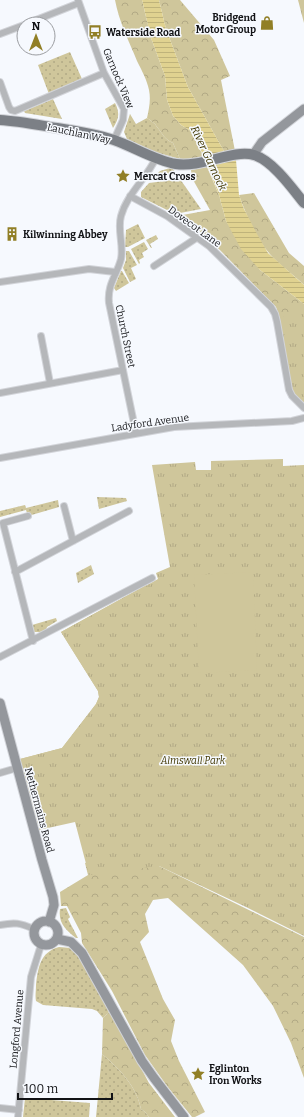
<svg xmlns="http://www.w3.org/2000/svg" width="304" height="1117" font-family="Bitter,serif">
	<defs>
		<pattern id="grass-dots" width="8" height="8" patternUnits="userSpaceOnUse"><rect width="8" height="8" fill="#cfc69b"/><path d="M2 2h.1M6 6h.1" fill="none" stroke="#b1a985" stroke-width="1.8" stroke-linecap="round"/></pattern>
		<pattern id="forest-crowns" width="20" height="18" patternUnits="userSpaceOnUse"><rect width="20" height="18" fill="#cfc69b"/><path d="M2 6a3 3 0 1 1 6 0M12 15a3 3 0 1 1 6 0" fill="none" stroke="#b1a985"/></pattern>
		<pattern id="cemetery-stones" width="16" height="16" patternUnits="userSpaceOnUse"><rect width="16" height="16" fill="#cfc69b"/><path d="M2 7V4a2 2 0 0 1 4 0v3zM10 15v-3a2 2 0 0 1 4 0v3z" fill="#b1a985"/></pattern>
		<pattern id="park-tufts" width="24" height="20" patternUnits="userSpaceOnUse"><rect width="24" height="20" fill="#cfc69b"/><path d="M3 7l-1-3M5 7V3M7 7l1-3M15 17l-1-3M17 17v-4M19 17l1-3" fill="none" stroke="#b1a985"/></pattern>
		<pattern id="water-rules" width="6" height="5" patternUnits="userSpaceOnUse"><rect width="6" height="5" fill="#e0d290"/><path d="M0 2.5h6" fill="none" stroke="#bfb37b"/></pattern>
	</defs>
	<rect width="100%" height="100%" fill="#f6f9fe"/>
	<path fill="url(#grass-dots)" d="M70 52 82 79 49 94 38 65Z
		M53 99 62 119 25 113 24 111Z
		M115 103C120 113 119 119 113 128L105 109Z
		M130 114 136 124 147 118C151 121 155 123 157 127 163 134 164 139 173 143L180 159 155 152 127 139 124 132Z
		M170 168 173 169 177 175 153 178 160 171Z
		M180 179 201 209 175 214 141 197V192L149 183Z
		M138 224 145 238 128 247H125L126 230Z
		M156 235 158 239 150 244 152 248H151L146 240Z
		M144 242 148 249 142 253 144 257 139 260 140 263 139 264 131 249Z
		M126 251H129L137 265 131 268 136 279 130 282 123 268 126 260Z
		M121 271H122L129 283 116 291 114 288Z
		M97 497 126 498 127 501 99 509Z
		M58 500 59 507 28 516 26 510 0 517V511L25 505 26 508Z
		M91 565 94 574 78 583 76 573Z
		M56 618 57 621 47 627 46 630 40 632H34L32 625Z
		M66 908 70 917 68 919 78 938H76C66 930 58 923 60 909Z
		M59 947 71 948 77 954 110 1011 103 1018 97 1011 92 1009 43 1005 36 1001C35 996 36 991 36 985 38 968 40 952 59 947Z
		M102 1054C119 1068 137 1087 141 1109L145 1112 149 1117H96Z
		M25 1098 90 1103 89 1117H23Z"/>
	<path fill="url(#forest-crowns)" d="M115 0H142L151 38 165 76 167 100 173 116 181 125 191 131 204 158 190 160 180 159 173 143C164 139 163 134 157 127 155 123 151 121 147 118 149 109 151 100 149 90 147 80 142 71 137 61 129 41 119 22 115 0Z
		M159 0H180L214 40 230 76 221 80 235 151 225 153 188 87 166 29Z
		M207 167 219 195 226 221 260 270 304 304V404L289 380 280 319 276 307 214 244 196 228 177 216 210 210 192 178 191 170Z
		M254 193 289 253 304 266V285C294 275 278 264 269 253 257 240 245 212 239 195Z
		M146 585 159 866 304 937V1078L291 1043 273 1006 243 965 168 898 153 900 145 914 149 932 140 942 163 999 175 1020 171 1041 179 1061 205 1112 195 1117H192L167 1086 145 1055 112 991 82 943 81 933 67 906H61L60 892 88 875 85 863 123 854 20 759 62 748 96 704 99 697 98 691 61 632Z
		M110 1011 149 1083 175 1117H149L145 1112 141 1109C137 1087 119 1068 102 1054L103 1018Z"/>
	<path fill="url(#cemetery-stones)" d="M298 0H304V23Z"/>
	<path fill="url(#park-tufts)" d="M304 305V404L298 399 292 390 289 380 280 319Z
		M283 459V466L304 465V936L246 907 159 866 89 875 75 822 39 830 20 759 62 748 96 704 99 697 98 691 61 632 158 579 156 573 170 567 152 465 195 462 196 470H211V461Z"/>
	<path fill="#cfc69b" d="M253 572 257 670 199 673 194 575Z"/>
	<path fill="url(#water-rules)" d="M142 0H159L166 29 188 87 225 153 236 160 239 195 244 209 257 234 268 253 304 285V304L260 270 241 249 226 221 219 195 198 143 191 131 181 125 173 116 167 100 165 76 151 38Z"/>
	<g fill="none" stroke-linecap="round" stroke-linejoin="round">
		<defs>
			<path id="minor" d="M78 0 104 73 124 109 123 120 114 140
				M26 24 79 3
				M0 34 24 25
				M0 82 9 107 11 110 15 111 104 73
				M130 196 167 216 209 246 271 307 275 314 277 322 289 390 292 396 304 408
				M154 266 198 237
				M0 282 89 269 115 272
				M41 336 50 383
				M0 393 123 370
				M136 433 109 303C107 284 117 275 121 259 124 245 117 230 121 216 127 194 146 179 156 158
				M0 458 174 427 292 421 304 418
				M64 506 73 541
				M28 516 3 523 33 641
				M15 572 129 511
				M0 657 152 578
				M0 773 17 768
				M0 925C15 922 20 923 34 929
				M0 1108 19 1110
				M18 1117 31 977 41 945"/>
			<path id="secondary" d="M253 155 262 142 304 109
				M0 703 42 860 53 897 54 905 49 922
				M34 933a12 12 0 1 1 24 0a12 12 0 1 1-24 0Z
				M57 939 71 942 82 953 142 1061 154 1078 184 1117"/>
			<path id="primary" d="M0 120C19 121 38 125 57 128 76 131 95 134 114 140 134 147 154 160 176 164 201 168 233 149 254 155 273 161 292 188 304 203"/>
		</defs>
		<use href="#minor" stroke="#d2d4d9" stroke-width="8"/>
		<use href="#secondary" stroke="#d2d4d9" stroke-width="11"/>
		<use href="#primary" stroke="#d2d4d9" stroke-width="12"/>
		<use href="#minor" stroke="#b5b7ba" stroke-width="6"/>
		<use href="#secondary" stroke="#94979c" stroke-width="9"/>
		<use href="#primary" stroke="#7c8086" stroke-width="10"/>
	</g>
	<defs>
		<symbol id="shop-bare" viewBox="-9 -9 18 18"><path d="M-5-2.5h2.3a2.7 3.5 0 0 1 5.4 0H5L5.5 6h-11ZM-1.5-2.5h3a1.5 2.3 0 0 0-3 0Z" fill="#917f26" stroke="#f6f9fe" stroke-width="2.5" paint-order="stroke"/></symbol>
		<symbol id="bus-bare" viewBox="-9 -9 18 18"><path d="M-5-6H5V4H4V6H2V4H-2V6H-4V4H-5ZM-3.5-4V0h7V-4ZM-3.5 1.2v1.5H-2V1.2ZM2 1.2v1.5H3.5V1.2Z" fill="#917f26" stroke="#f6f9fe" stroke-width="2.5" paint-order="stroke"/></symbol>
		<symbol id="sight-bare" viewBox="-9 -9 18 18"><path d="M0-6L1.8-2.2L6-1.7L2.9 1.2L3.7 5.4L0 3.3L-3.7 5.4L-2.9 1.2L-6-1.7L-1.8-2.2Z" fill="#917f26" stroke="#f6f9fe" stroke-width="2.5" paint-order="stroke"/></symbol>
		<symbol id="building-bare" viewBox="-9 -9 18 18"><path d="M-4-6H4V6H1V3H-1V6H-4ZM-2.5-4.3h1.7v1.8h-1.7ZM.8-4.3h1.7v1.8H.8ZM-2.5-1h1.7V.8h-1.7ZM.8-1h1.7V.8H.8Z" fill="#917f26" stroke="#f6f9fe" stroke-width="2.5" paint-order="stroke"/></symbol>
	</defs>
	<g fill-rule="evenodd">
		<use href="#shop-bare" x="257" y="13" width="20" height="20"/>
		<use href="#bus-bare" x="85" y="22" width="20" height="20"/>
		<use href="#sight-bare" x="113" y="166" width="20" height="20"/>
		<use href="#building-bare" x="2" y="224" width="20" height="20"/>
		<use href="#sight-bare" x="188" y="1064" width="20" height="20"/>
	</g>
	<g text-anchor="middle" stroke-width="3" stroke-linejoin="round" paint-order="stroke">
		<g font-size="10" font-weight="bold" fill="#121316" stroke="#f6f9fe" text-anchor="start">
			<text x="256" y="21" text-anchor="end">Bridgend<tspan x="256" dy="12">Motor Group</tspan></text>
			<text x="106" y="36">Waterside Road</text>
			<text x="134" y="180">Mercat Cross</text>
			<text x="23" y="238">Kilwinning Abbey</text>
			<text x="209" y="1072">Eglinton<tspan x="209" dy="12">Iron Works</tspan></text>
		</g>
		<g font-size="10" fill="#121316" stroke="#f6f9fe">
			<text transform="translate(119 78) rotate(67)" y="4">Garnock View</text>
			<text transform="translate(79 133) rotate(12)" y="4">Lauchlan Way</text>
			<text transform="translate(195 226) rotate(36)" y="4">Dovecot Lane</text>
			<text transform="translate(126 336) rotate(78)" y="4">Church Street</text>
			<text transform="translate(150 422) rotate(-8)" y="4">Ladyford Avenue</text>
			<text transform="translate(40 810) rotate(75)" y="4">Nethermains Road</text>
			<text transform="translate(16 1029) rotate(-85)" y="4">Longford Avenue</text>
		</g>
		<g font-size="10" font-style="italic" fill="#413701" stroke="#f6f9fe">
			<text x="193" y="764">Almswall Park</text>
		</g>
		<g font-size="11" font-style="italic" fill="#413701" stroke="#f6f9fe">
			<text transform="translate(209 158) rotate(65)" y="4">River Garnock</text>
		</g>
	</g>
	<g transform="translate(36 36)"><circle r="19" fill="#f6f9fe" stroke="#9b9da1"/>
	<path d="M0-3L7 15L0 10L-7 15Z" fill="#917f26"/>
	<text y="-6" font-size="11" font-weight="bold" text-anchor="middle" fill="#121316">N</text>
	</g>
	<path d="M18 1093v6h94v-6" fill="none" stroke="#121316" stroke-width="2"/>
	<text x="24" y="1093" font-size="12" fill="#121316" stroke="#f6f9fe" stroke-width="3" paint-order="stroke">100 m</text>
</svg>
